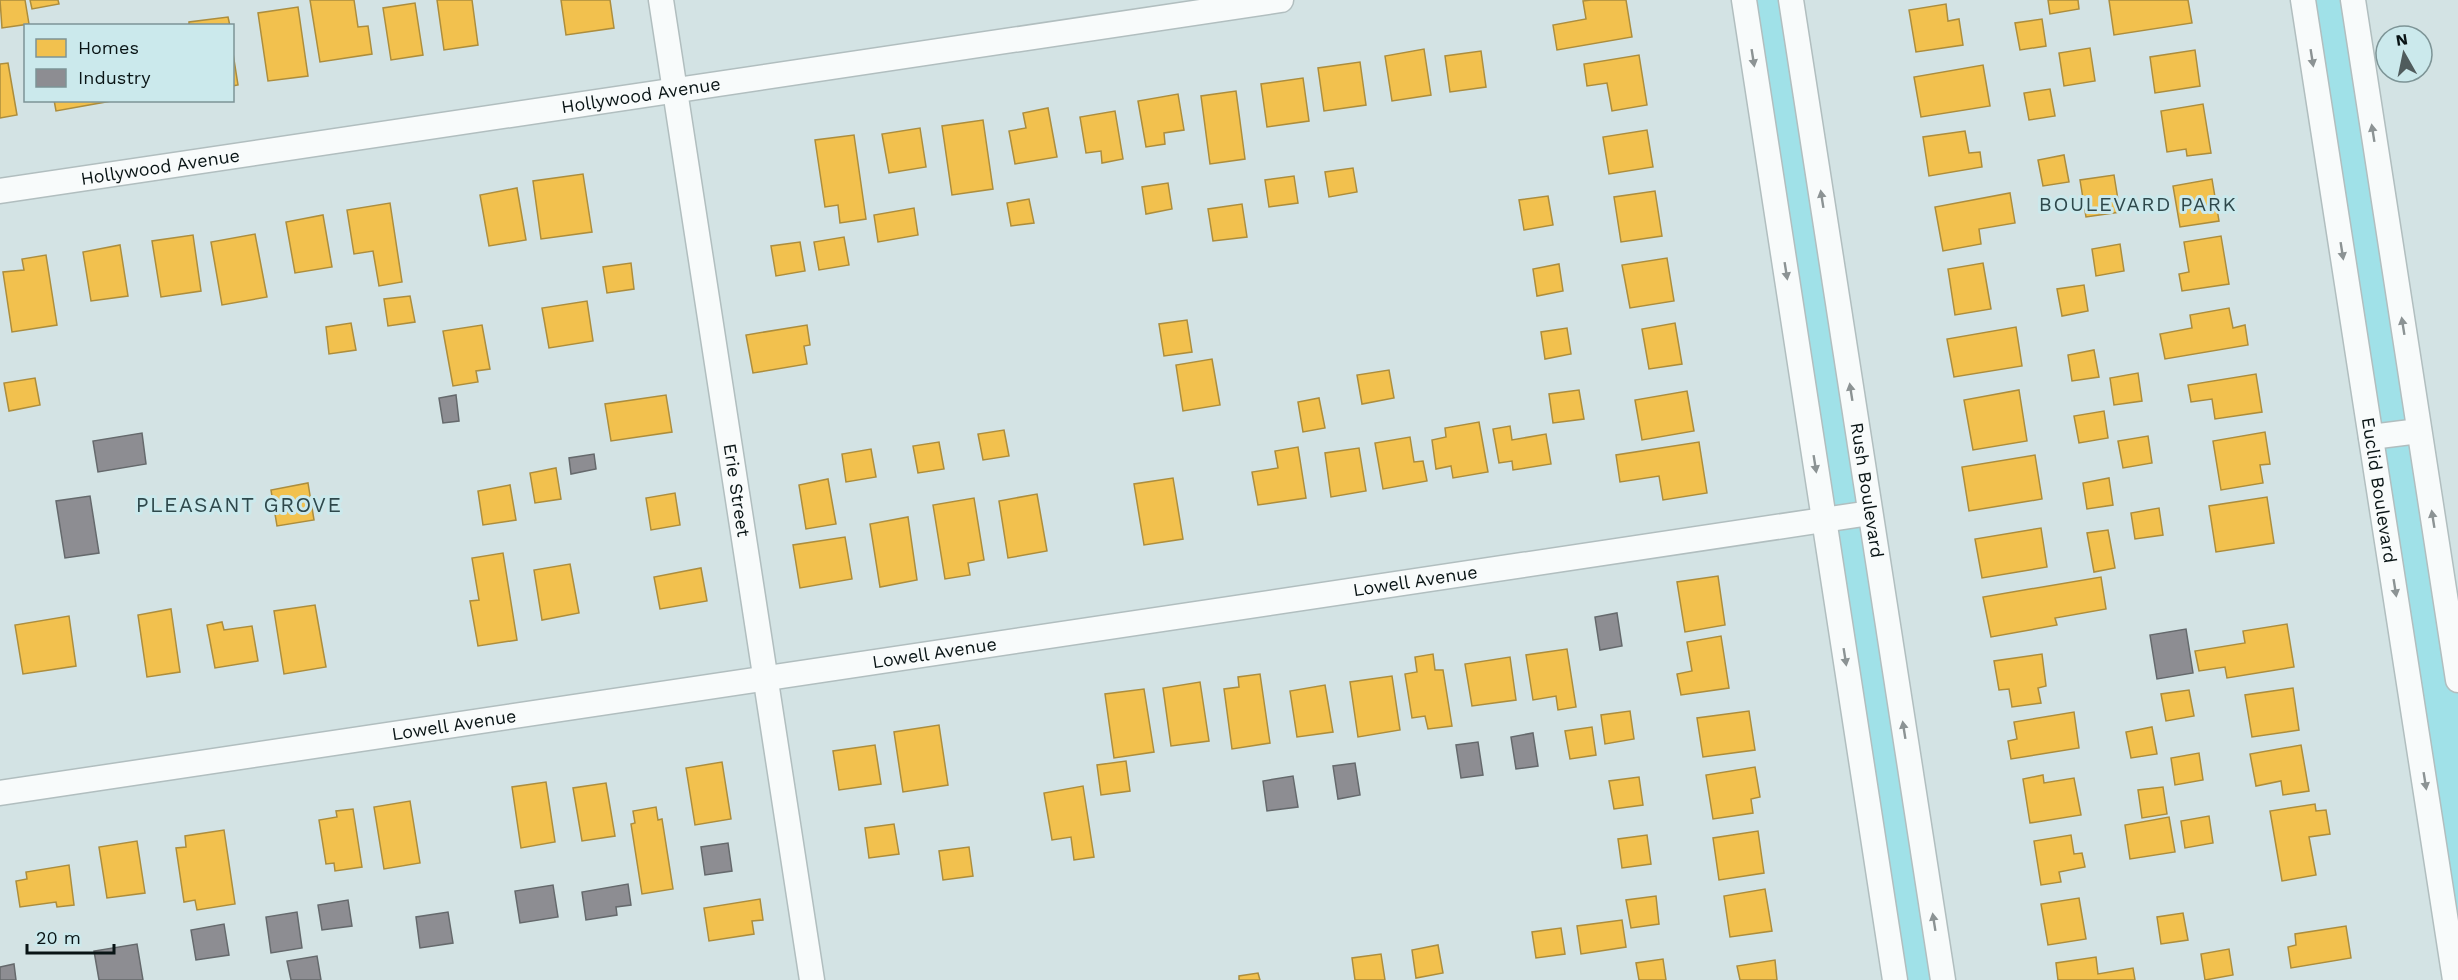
<svg xmlns="http://www.w3.org/2000/svg" width="2458" height="980" font-family="'Work Sans',sans-serif">
	<rect width="100%" height="100%" fill="#d3e3e4"/>
	<path fill="#a0e1e8" d="M1744 0H1791L1943 980H1895Z
		M2303 0H2353L2458 680V980Z"/>
	<path fill="#f2c14e" stroke="#ac8d3d" stroke-width="1.5" d="M0 0H25L29 24 2 28Z
		M30 0H58L59 4 32 9Z
		M310 0H354L358 27 368 26 372 54 320 62Z
		M437 0H472L478 45 444 50Z
		M561 0H610L614 28 566 35Z
		M1591 0H1626L1632 37 1557 50 1553 25 1586 19 1583 1Z
		M2048 0H2078L2079 9 2050 14Z
		M2109 0H2188L2192 23 2114 35Z
		M415 3 423 55 391 60 383 8Z
		M1946 4 1948 21 1959 19 1963 45 1916 52 1909 10Z
		M298 7 308 76 268 81 258 13Z
		M228 17 230 26H189V22Z
		M2042 19 2046 46 2020 50 2015 23Z
		M232 47 238 85 232 86Z
		M2090 48 2095 81 2064 86 2059 53Z
		M1424 49 1431 95 1392 101 1385 56Z
		M2195 50 2200 86 2155 93 2150 57Z
		M1481 51 1486 87 1450 92 1445 56Z
		M1639 55 1647 105 1612 111 1607 83 1587 86 1584 64Z
		M1360 62 1366 105 1324 111 1318 68Z
		M8 63 17 115 0 118V64Z
		M1983 65 1990 106 1921 117 1914 77Z
		M1303 78 1309 121 1267 127 1261 84Z
		M2050 89 2055 116 2029 120 2024 93Z
		M1236 91 1245 159 1210 164 1201 96Z
		M1178 94 1184 130 1164 133 1165 144 1146 147 1138 101Z
		M54 100H111V101L56 111Z
		M2203 104 2211 153 2187 156 2186 149 2167 152 2161 111Z
		M1048 108 1057 157 1015 164 1009 131 1026 128 1023 113Z
		M1115 111 1123 159 1102 163 1101 151 1086 153 1080 117Z
		M983 120 993 189 952 195 942 126Z
		M920 128 926 167 889 173 882 134Z
		M1647 130 1653 167 1609 174 1603 137Z
		M1965 131 1969 153 1980 152 1982 167 1929 176 1923 137Z
		M854 135 866 219 840 223 838 205 825 207 815 140Z
		M2064 155 2069 182 2043 186 2038 160Z
		M1353 168 1357 192 1329 197 1325 172Z
		M583 174 592 232 541 239 533 181Z
		M2114 175 2120 212 2086 217 2080 180Z
		M1294 176 1298 203 1269 207 1265 180Z
		M2212 179 2219 221 2180 227 2173 186Z
		M1168 183 1172 209 1146 214 1142 187Z
		M517 188 526 240 489 246 480 195Z
		M1655 191 1662 236 1621 242 1614 197Z
		M2010 193 2015 223 1979 229 1981 244 1943 251 1935 207Z
		M1548 196 1553 225 1524 230 1519 200Z
		M1029 199 1034 223 1011 226 1007 203Z
		M390 203 402 282 379 286 373 251 354 254 347 210Z
		M1242 204 1247 237 1213 241 1208 209Z
		M914 208 918 235 878 242 874 215Z
		M323 215 332 267 295 273 286 222Z
		M255 234 267 297 222 305 211 242Z
		M193 235 201 291 161 297 152 241Z
		M2221 236 2229 284 2182 291 2179 274 2189 272 2184 242Z
		M844 237 849 265 819 270 814 242Z
		M800 242 805 271 776 276 771 246Z
		M2120 244 2124 271 2096 276 2092 249Z
		M120 245 128 296 91 301 83 252Z
		M46 255 57 325 12 332 3 272 24 270 22 259Z
		M1667 258 1674 301 1630 308 1622 265Z
		M631 263 634 289 607 293 603 267Z
		M1983 263 1991 309 1955 315 1948 269Z
		M1559 264 1563 291 1537 296 1533 269Z
		M2084 285 2088 311 2062 316 2057 289Z
		M410 296 415 322 388 326 384 299Z
		M587 301 593 341 549 348 542 308Z
		M2229 308 2233 328 2245 325 2248 345 2165 359 2160 334 2192 328 2190 315Z
		M1187 320 1192 352 1164 356 1159 324Z
		M351 323 356 350 329 354 326 327Z
		M1675 323 1682 364 1649 369 1642 329Z
		M482 325 490 369 476 371 478 382 453 386 443 331Z
		M807 325 810 345 804 346 807 364 753 373 746 335Z
		M2016 327 2022 366 1954 377 1947 339Z
		M1567 328 1571 354 1545 359 1541 332Z
		M2094 350 2099 377 2072 381 2068 355Z
		M1212 359 1220 405 1183 411 1176 365Z
		M1389 370 1394 398 1362 404 1357 375Z
		M2138 373 2142 401 2114 405 2110 378Z
		M2256 374 2262 412 2215 419 2212 399 2191 402 2188 385Z
		M35 378 40 405 9 411 4 383Z
		M1579 390 1584 419 1553 423 1549 394Z
		M2019 390 2027 441 1973 450 1964 400Z
		M1687 391 1694 431 1642 440 1635 400Z
		M666 395 672 432 611 441 605 404Z
		M1319 398 1325 428 1303 432 1298 402Z
		M2104 411 2108 438 2079 443 2074 416Z
		M1479 422 1488 472 1453 478 1451 466 1436 469 1432 440 1446 437 1445 428Z
		M1510 426 1512 440 1546 434 1551 464 1513 470 1512 461 1499 463 1493 429Z
		M1004 430 1009 456 983 460 978 434Z
		M2265 432 2270 464 2260 465 2263 483 2221 490 2213 441Z
		M2148 436 2152 463 2123 468 2118 441Z
		M1410 437 1414 462 1423 461 1427 481 1383 489 1375 443Z
		M939 442 944 469 918 473 913 446Z
		M1699 442 1707 493 1663 500 1659 476 1620 482 1616 455Z
		M1298 447 1306 498 1258 505 1252 472 1278 468 1275 451Z
		M1359 448 1366 491 1331 497 1325 453Z
		M871 449 876 477 846 482 842 454Z
		M2035 455 2042 499 1969 511 1962 467Z
		M556 468 561 499 535 503 530 473Z
		M1173 478 1183 539 1144 545 1134 484Z
		M2109 478 2113 505 2087 509 2083 483Z
		M828 479 836 524 806 529 799 485Z
		M308 483 314 520 277 526 271 490Z
		M510 485 516 520 483 525 478 491Z
		M675 493 680 525 651 530 646 498Z
		M1037 494 1047 551 1008 558 999 501Z
		M2267 497 2274 543 2216 552 2209 506Z
		M974 498 984 560 968 563 970 575 945 579 933 505Z
		M2159 508 2163 535 2135 539 2131 513Z
		M908 517 917 580 880 587 870 524Z
		M2041 528 2047 567 1982 578 1975 539Z
		M2108 530 2115 568 2094 572 2087 533Z
		M845 537 852 579 800 588 793 545Z
		M503 553 517 640 478 646 470 601 479 600 472 558Z
		M570 564 579 613 542 620 534 570Z
		M701 568 707 601 660 609 654 577Z
		M1718 576 1725 625 1685 632 1677 582Z
		M2101 577 2106 609 2055 618 2057 625 1991 637 1983 597Z
		M315 605 326 667 284 674 274 611Z
		M171 609 180 672 147 677 138 615Z
		M69 616 76 666 23 674 15 625Z
		M222 622 224 630 252 626 258 661 215 668 207 625Z
		M2287 624 2294 667 2227 678 2225 667 2199 671 2195 651 2245 643 2243 631Z
		M1721 636 1729 688 1681 695 1677 674 1692 671 1687 642Z
		M1567 649 1576 707 1558 710 1556 696 1533 700 1526 655Z
		M1433 654 1435 670H1443L1452 726 1428 729 1425 716 1412 718 1405 674 1417 672 1415 657Z
		M2042 654 2046 686 2038 688 2041 703 2012 707 2009 689 1999 690 1994 661Z
		M1510 657 1516 700 1472 706 1465 664Z
		M1260 674 1270 743 1232 749 1224 689 1239 687 1238 677Z
		M1392 676 1400 730 1358 737 1350 682Z
		M1200 682 1209 741 1171 746 1163 688Z
		M1325 685 1333 732 1297 737 1290 691Z
		M2293 688 2299 730 2252 737 2245 695Z
		M1144 689 1154 752 1114 758 1105 694Z
		M2189 690 2194 716 2166 721 2161 694Z
		M1630 711 1634 739 1605 744 1601 715Z
		M1749 711 1755 750 1703 757 1697 718Z
		M2074 712 2079 748 2011 759 2008 741 2017 739 2014 722Z
		M939 725 948 785 903 792 894 732Z
		M1592 727 1596 755 1570 759 1565 731Z
		M2152 727 2157 754 2131 758 2126 732Z
		M875 745 881 784 839 790 833 751Z
		M2301 745 2309 791 2283 795 2281 781 2256 786 2250 754Z
		M2199 753 2203 780 2175 785 2171 758Z
		M1126 761 1130 791 1101 795 1097 765Z
		M722 762 731 819 695 825 686 768Z
		M1755 767 1760 797 1751 799 1753 813 1713 819 1706 775Z
		M2043 775 2044 783 2074 778 2081 815 2030 823 2023 779Z
		M1639 777 1643 805 1614 809 1609 781Z
		M546 782 555 842 521 848 512 787Z
		M606 783 615 836 582 841 573 788Z
		M1083 786 1094 857 1074 860 1071 837 1052 840 1044 793Z
		M2163 787 2167 814 2142 818 2138 790Z
		M410 801 420 863 384 869 374 807Z
		M2315 804 2316 811 2326 810 2330 834 2309 837 2316 875 2282 881 2270 811Z
		M656 807 658 820 662 819 673 889 642 894 631 824 635 823 633 811Z
		M353 809 362 867 335 871 334 863 326 864 319 820 337 817 336 811Z
		M2209 816 2213 843 2185 848 2181 821Z
		M2169 817 2175 852 2130 859 2125 825Z
		M894 824 899 854 869 858 865 828Z
		M224 830 235 904 197 910 195 900 184 902 176 848 186 847 185 836Z
		M1758 831 1764 873 1719 880 1713 838Z
		M1647 835 1651 864 1622 868 1618 839Z
		M2071 835 2074 854 2082 853 2085 867 2059 872 2061 882 2041 885 2034 841Z
		M137 841 145 893 107 898 99 847Z
		M969 847 973 876 943 880 939 851Z
		M69 865 74 905 57 907 56 902 20 907 16 881 27 879 26 872Z
		M1765 889 1772 931 1730 937 1724 896Z
		M1656 896 1659 924 1631 928 1626 900Z
		M2079 898 2086 939 2048 945 2041 904Z
		M760 899 763 920 752 921 754 934 709 941 704 908Z
		M2183 913 2188 940 2161 944 2157 917Z
		M1622 920 1626 947 1581 954 1577 926Z
		M2346 926 2351 958 2291 968 2288 947 2296 945 2295 934Z
		M1561 928 1565 954 1536 958 1532 932Z
		M1438 945 1443 973 1416 978 1412 950Z
		M2229 949 2233 975 2205 980 2201 954Z
		M1381 954 1385 980H1355L1352 958Z
		M2096 957 2098 974 2133 968 2135 980H2058L2056 963Z
		M1663 959 1666 980H1639L1636 963Z
		M1775 960 1777 980H1740L1737 966Z
		M1258 973 1260 980H1239V976Z"/>
	<path fill="#8d8d92" stroke="#65696c" stroke-width="1.5" d="M456 395 459 421 443 423 439 398Z
		M142 433 146 464 98 472 93 441Z
		M594 454 596 469 571 474 569 458Z
		M90 496 99 553 65 558 56 501Z
		M1617 613 1622 646 1600 650 1595 617Z
		M2186 629 2193 673 2157 679 2150 635Z
		M1533 733 1538 766 1516 769 1511 737Z
		M1478 742 1483 775 1461 778 1456 745Z
		M1355 763 1360 795 1338 799 1333 766Z
		M1293 776 1298 807 1267 811 1263 781Z
		M728 843 732 871 705 875 701 847Z
		M628 884 631 905 616 907 617 915 586 920 582 892Z
		M553 885 558 917 520 923 515 891Z
		M348 900 352 926 322 930 318 905Z
		M297 912 302 948 271 953 266 917Z
		M448 912 453 943 420 948 416 917Z
		M224 924 229 955 196 960 191 930Z
		M137 944 143 980H99L94 951Z
		M317 956 321 980H291L287 961Z
		M14 964 16 980H0V967Z"/>
	<g fill="none" stroke-linecap="round" stroke-linejoin="round">
		<defs>
			<g id="minor">
				<path id="s1" d="M661 0 812 980"/>
				<path d="M1744 0 1895 980"/>
				<path id="s2" d="M1791 0 1943 980"/>
				<path id="s3" d="M2303 0 2455 980"/>
				<path d="M2353 0 2458 680"/>
				<path id="s4" d="M0 191 1281 0"/>
				<path d="M2371 437 2419 431"/>
				<path id="s5" d="M0 793 1870 513"/>
			</g>
		</defs>
		<use href="#minor" stroke="#b1bebf" stroke-width="27"/>
		<use href="#minor" stroke="#f8fbfb" stroke-width="24"/>
	</g>
	<defs><path id="oneway-solid" d="M-6-.8H1V-3.2L6.5 0L1 3.2V.8H-6Z" transform="scale(1.5)"/></defs>
	<g fill="#8c9394">
		<use href="#oneway-solid" transform="translate(1753 58) rotate(81)"/>
		<use href="#oneway-solid" transform="translate(2312 58) rotate(81)"/>
		<use href="#oneway-solid" transform="translate(2373 133) rotate(-99)"/>
		<use href="#oneway-solid" transform="translate(1822 199) rotate(-99)"/>
		<use href="#oneway-solid" transform="translate(2342 251) rotate(81)"/>
		<use href="#oneway-solid" transform="translate(1786 271) rotate(81)"/>
		<use href="#oneway-solid" transform="translate(2403 326) rotate(-99)"/>
		<use href="#oneway-solid" transform="translate(1851 392) rotate(-99)"/>
		<use href="#oneway-solid" transform="translate(1815 464) rotate(81)"/>
		<use href="#oneway-solid" transform="translate(2433 519) rotate(-99)"/>
		<use href="#oneway-solid" transform="translate(2395 588) rotate(81)"/>
		<use href="#oneway-solid" transform="translate(1845 657) rotate(81)"/>
		<use href="#oneway-solid" transform="translate(1904 730) rotate(-99)"/>
		<use href="#oneway-solid" transform="translate(2425 781) rotate(81)"/>
		<use href="#oneway-solid" transform="translate(1934 922) rotate(-99)"/>
	</g>
	<g text-anchor="middle" stroke-width="6" stroke-linejoin="round" paint-order="stroke">
		<g font-size="18" fill="#091415" stroke="#cbe9ec">
			<text dy="6" stroke="none"><textPath href="#s4" startOffset="648">Hollywood Avenue</textPath></text>
			<text dy="6" stroke="none"><textPath href="#s4" startOffset="162">Hollywood Avenue</textPath></text>
			<text dy="6" stroke="none"><textPath href="#s1" startOffset="496">Erie Street</textPath></text>
			<text dy="6" stroke="none"><textPath href="#s2" startOffset="496">Rush Boulevard</textPath></text>
			<text dy="6" stroke="none"><textPath href="#s3" startOffset="496">Euclid Boulevard</textPath></text>
			<text dy="6" stroke="none"><textPath href="#s5" startOffset="1431">Lowell Avenue</textPath></text>
			<text dy="6" stroke="none"><textPath href="#s5" startOffset="945">Lowell Avenue</textPath></text>
			<text dy="6" stroke="none"><textPath href="#s5" startOffset="459">Lowell Avenue</textPath></text>
		</g>
		<g font-size="20" letter-spacing="1.5" fill="#2e484b" stroke="#cbe9ec">
			<text x="2138" y="211">BOULEVARD PARK</text>
		</g>
		<g font-size="21" letter-spacing="1.5" fill="#2e484b" stroke="#cbe9ec">
			<text x="239" y="512">PLEASANT GROVE</text>
		</g>
	</g>
	<rect x="24" y="24" width="210" height="78" fill="#cbe9ec" stroke="#7d9496" stroke-width="1.5"/>
	<rect x="36" y="39" width="30" height="18" fill="#f2c14e" stroke="#7d9496" stroke-width="1.5"/>
	<text x="78" y="54" font-size="18" fill="#091415">Homes</text>
	<rect x="36" y="69" width="30" height="18" fill="#8d8d92" stroke="#7d9496" stroke-width="1.5"/>
	<text x="78" y="84" font-size="18" fill="#091415">Industry</text>
	<g transform="translate(2404 54) rotate(351)"><circle r="28" fill="#cbe9ec" stroke="#7d9496" stroke-width="1.5"/>
	<path d="M0-4.5L10 22L0 15L-10 22Z" fill="#505c5d"/>
	<text y="-9" font-size="16" font-weight="bold" text-anchor="middle" fill="#091415">N</text>
	</g>
	<path d="M27 944v9h87v-9" fill="none" stroke="#091415" stroke-width="3"/>
	<text x="36" y="944" font-size="18" fill="#091415" stroke="#cbe9ec" stroke-width="4.5" paint-order="stroke">20 m</text>
</svg>
